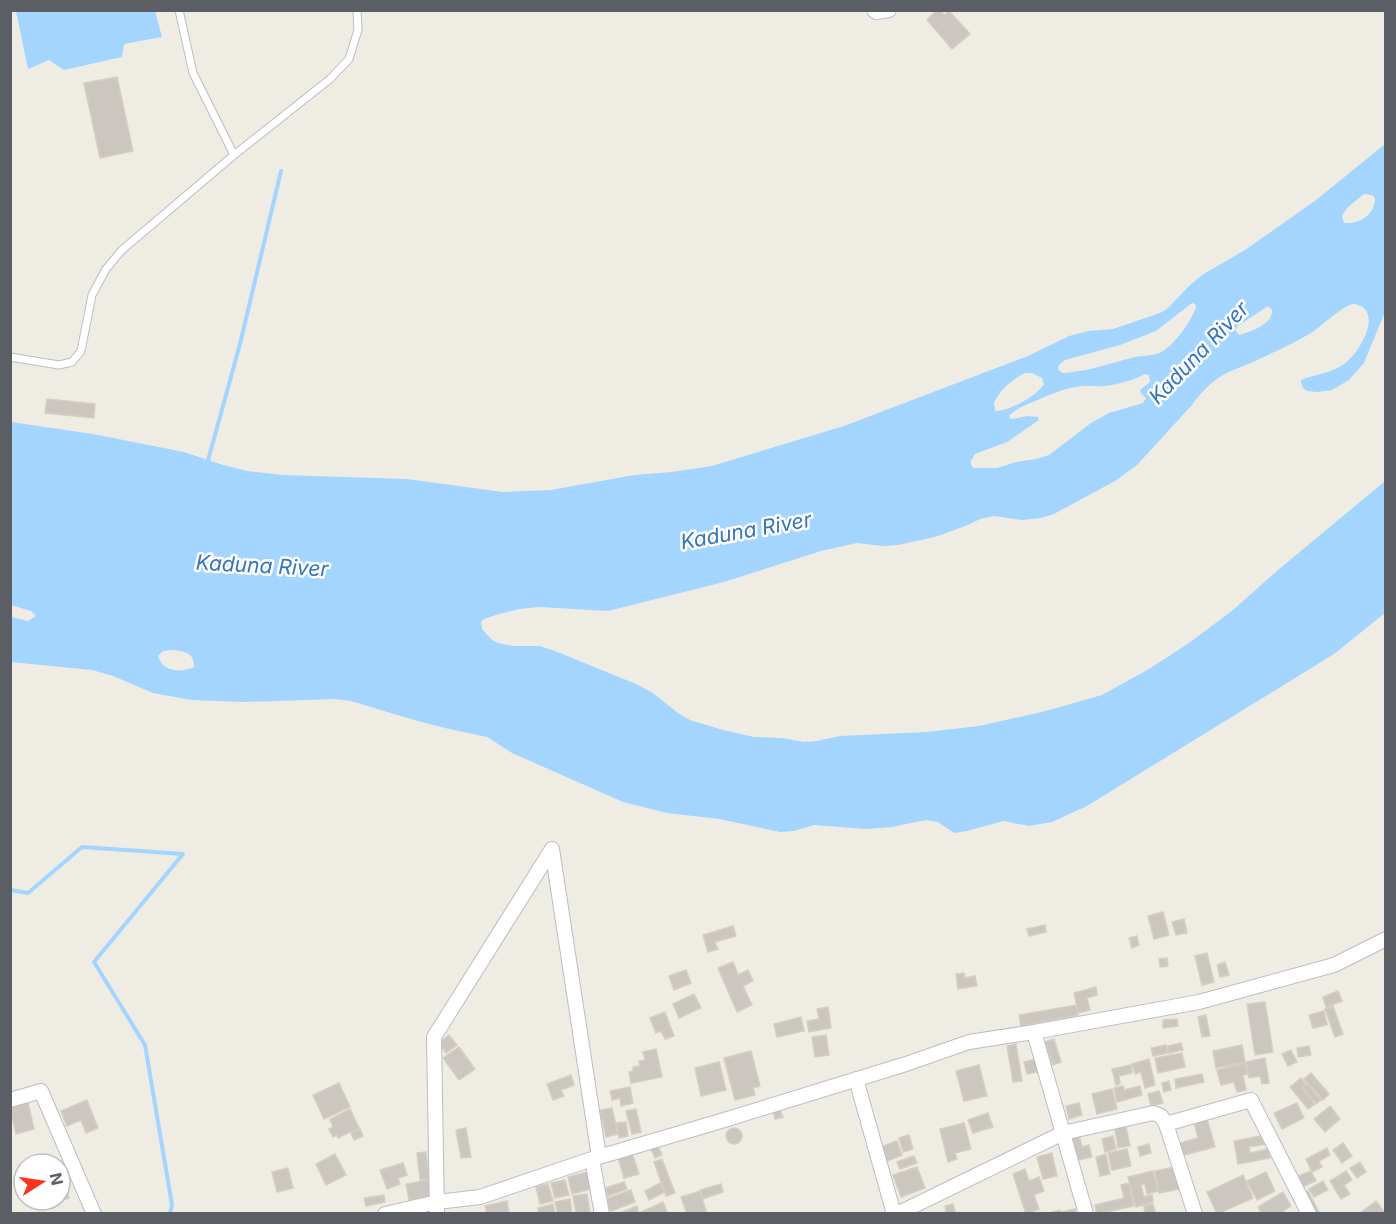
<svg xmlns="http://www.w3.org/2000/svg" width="1396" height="1224" font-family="Inter,sans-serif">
	<rect width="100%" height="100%" fill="#efede3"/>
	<path fill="#a3d5ff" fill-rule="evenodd" d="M16 11H155L162 37 124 44 122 57 64 70 49 60 28 69Z
		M1385 144V312L1364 363 1349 380 1332 390 1318 392 1307 391 1303 388 1301 383V380C1315 374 1332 373 1344 364 1357 355 1377 324 1365 309 1362 306 1357 304 1353 304 1342 306 1322 326 1311 333 1291 345 1268 355 1246 365 1236 369 1225 373 1217 379 1207 386 1199 395 1192 405L1137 465 1115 481 1054 514 1041 518 1022 520 994 516 980 519 968 525 935 537 898 545 883 546 857 543 821 551 724 582 608 611 540 607 519 609 499 614 484 619 481 622 482 629 492 640 498 643 513 646H540L555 651 636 684 653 693 678 713 690 720 723 730 754 737 782 738 804 742 817 741 840 736 926 732 979 726 1042 712 1102 695 1149 669 1189 643 1233 610 1278 570 1385 481V613L1334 654 1087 806 1052 822 1029 826 1003 821 967 831 954 833 938 822 926 820 892 827 866 829 814 825 794 831 780 832 719 819 667 813 623 802 512 753 487 737 449 729 414 720 351 701 335 699 244 702 192 700 153 693 113 676 92 670 11 662V617L28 621 36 616 31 611 11 605V422L93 434 184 452 223 465 247 471 283 475 407 479 503 492 551 490 634 475 671 472 712 466 844 426 1028 356 1069 336 1089 331 1113 329 1160 313 1167 309 1188 287 1202 275 1245 250 1316 200ZM1364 194 1372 195 1375 198C1375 215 1360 224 1344 223L1342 217C1345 207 1356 201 1364 194ZM1192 303 1195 304 1196 307C1192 320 1175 344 1163 351 1154 357 1141 355 1131 358 1108 364 1086 372 1062 373L1058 369 1059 365 1065 360 1120 345 1156 331ZM1268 306 1272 310C1273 324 1251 332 1239 335L1235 330 1238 326ZM1025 373H1032L1042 378 1044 384C1037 396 1009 411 995 411L994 403C1000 389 1013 379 1025 373ZM1145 374 1149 375 1150 382 1141 389 1140 392 1146 398 1143 403 1109 413 1091 423 1049 455 1036 459 1016 462 997 468H974L971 465V461L975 454 1007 442 1039 420 1038 417 1028 416 1012 419 1010 418 1009 416C1015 409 1025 405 1033 402 1049 395 1064 388 1082 386 1089 385 1097 387 1105 386 1119 384 1133 380 1145 374ZM170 650C183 651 195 652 194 667 181 673 162 672 158 656L163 651Z"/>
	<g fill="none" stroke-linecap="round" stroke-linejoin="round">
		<path stroke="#a3d5ff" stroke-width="4" d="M207 464 240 344 281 171
			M10 890 28 893 82 847 183 854 94 962 145 1045 172 1205 170 1214"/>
	</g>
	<path fill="#cbc7c0" stroke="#d5cfc1" stroke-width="1.5" d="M937 10H940L944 15 949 11 970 34 952 49 927 20Z
		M117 77 133 151 100 158 84 83Z
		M47 399 95 404 94 418 45 413Z
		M1163 912 1169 935 1154 939 1148 916Z
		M1184 919 1187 933 1176 935 1172 922Z
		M1045 925 1046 932 1029 936 1027 929Z
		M733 926 736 936 715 942 718 949 708 952 703 935Z
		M1137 936 1139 945 1132 948 1129 938Z
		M1207 953 1214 982 1202 985 1195 956Z
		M1167 958 1168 966 1160 967 1159 959Z
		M733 962 738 975 748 970 753 981 743 986 752 1005 737 1012 718 968Z
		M1225 962 1229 975 1220 977 1217 965Z
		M686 970 691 983 674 990 669 976Z
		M964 973 965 978 975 976 977 986 958 989 956 974Z
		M1096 987 1097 995 1087 998 1090 1010 1078 1013 1074 993Z
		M1338 991 1342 1001 1326 1007 1323 997Z
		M694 994 701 1008 679 1018 673 1004Z
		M1265 1002 1273 1052 1255 1055 1247 1004Z
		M1076 1005 1078 1015 1021 1026 1019 1015Z
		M1333 1006 1343 1034 1335 1037 1325 1009Z
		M828 1007 831 1028 809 1032 807 1021 819 1019 817 1009Z
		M1324 1011 1327 1025 1313 1028 1309 1015Z
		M665 1012 674 1036 665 1039 661 1031 656 1033 650 1018Z
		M1206 1015 1210 1036 1202 1037 1198 1017Z
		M801 1017 804 1031 777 1037 774 1024Z
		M1177 1019 1178 1026 1163 1028V1020Z
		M449 1035 457 1045 446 1053 439 1043Z
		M826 1035 829 1055 815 1057 812 1037Z
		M1054 1039 1061 1062 1053 1065 1045 1042Z
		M1181 1043 1183 1050 1169 1053 1168 1046Z
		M1016 1044 1022 1081 1013 1082 1007 1046Z
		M1166 1045 1168 1053 1153 1056 1151 1048Z
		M1242 1045 1245 1062 1216 1068 1213 1051Z
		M1309 1046 1311 1055 1298 1057 1297 1048Z
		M459 1047 475 1069 459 1080 443 1058Z
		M656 1049 662 1077 631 1083 629 1072 633 1071V1067L640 1066 639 1061 645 1060 643 1052Z
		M1291 1050 1297 1062 1288 1066 1282 1054Z
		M751 1051 760 1086 753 1088 755 1095 735 1100 724 1058Z
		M1182 1053 1185 1067 1158 1073 1155 1058Z
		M1265 1058 1269 1083 1262 1084 1260 1076 1249 1078 1246 1062Z
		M1036 1059 1039 1072 1027 1074 1024 1062Z
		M1149 1059 1155 1085 1145 1088 1141 1072 1135 1074 1132 1064Z
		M719 1062 726 1090 701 1096 695 1068Z
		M1245 1063 1248 1074 1243 1075 1246 1090 1237 1092 1234 1082 1221 1085 1217 1070Z
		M979 1065 987 1096 964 1101 956 1071Z
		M1131 1065 1132 1073 1119 1076 1120 1084 1116 1085 1112 1069Z
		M1311 1073 1329 1094 1323 1100 1304 1079Z
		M1202 1074 1204 1082 1176 1088 1175 1079Z
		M571 1075 574 1085 561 1090 564 1096 553 1100 547 1084Z
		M1301 1078 1306 1084 1302 1088 1315 1104 1308 1109 1290 1087Z
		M1169 1081 1171 1090 1164 1092 1162 1083Z
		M339 1083 350 1107 324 1119 313 1095Z
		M1307 1084 1321 1100 1316 1104 1303 1088Z
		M1123 1086 1124 1090 1140 1086 1142 1095 1117 1102 1114 1088Z
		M630 1087 633 1103 621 1106 620 1098 612 1100 610 1091Z
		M1112 1089 1117 1109 1097 1114 1092 1094Z
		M1159 1091 1163 1103 1151 1106 1148 1094Z
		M87 1100 98 1128 86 1133 81 1120 67 1126 61 1111Z
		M28 1102 34 1129 16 1134 10 1106Z
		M1079 1103 1082 1115 1069 1119 1066 1106Z
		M1297 1103 1304 1118 1282 1129 1274 1113Z
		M1330 1106 1340 1119 1325 1132 1314 1119Z
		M612 1108 618 1134 606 1137 600 1110Z
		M350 1109 359 1128 338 1138 337 1135 333 1137 329 1129 333 1127 330 1119Z
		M636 1109 641 1132 632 1134 626 1111Z
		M780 1110 783 1117 775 1119 773 1112Z
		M988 1113 993 1127 973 1133 968 1120Z
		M1207 1119 1215 1147 1180 1156 1177 1144 1198 1138 1194 1122Z
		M626 1122 628 1136 619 1138 616 1123Z
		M1125 1122 1130 1146 1118 1148 1114 1124Z
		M964 1123 971 1149 955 1153 957 1159 948 1162 940 1129Z
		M466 1128 471 1157 461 1158 456 1130Z
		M726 1136a8 8 0 1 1 16 0a8 8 0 1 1-16 0Z
		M360 1129 363 1136 354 1140 351 1133Z
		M1078 1131 1082 1147 1089 1145 1092 1157 1078 1160 1071 1133Z
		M909 1135 913 1149 903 1152 899 1138Z
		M1265 1135 1267 1144 1249 1147 1250 1153 1268 1149 1270 1158 1238 1164 1234 1141Z
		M1113 1136 1116 1149 1105 1152 1102 1139Z
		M897 1141 902 1155 887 1161 881 1147Z
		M1343 1143 1352 1156 1342 1163 1333 1150Z
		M1149 1144 1151 1153 1140 1156 1138 1147Z
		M658 1146 662 1155 655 1158 651 1149Z
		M1327 1148 1330 1155 1319 1161 1322 1167 1312 1172 1306 1159Z
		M1127 1149 1131 1166 1112 1170 1108 1153Z
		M426 1152 429 1179 420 1180 417 1153Z
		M632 1153 639 1174 624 1178 618 1157Z
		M1052 1153 1057 1176 1043 1179 1037 1157Z
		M335 1154 346 1175 326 1185 316 1164Z
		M1106 1154 1110 1174 1100 1176 1096 1157Z
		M914 1156 917 1163 900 1169 897 1162Z
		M662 1159 675 1193 666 1196 654 1162Z
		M1360 1162 1366 1172 1357 1178 1350 1168Z
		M403 1163 407 1175 398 1178 400 1184 387 1189 380 1170Z
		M917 1167 925 1188 901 1197 893 1175Z
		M1175 1167 1180 1189 1159 1193 1155 1171Z
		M288 1168 293 1188 277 1192 272 1172Z
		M1025 1169 1029 1181 1039 1177 1044 1191 1034 1195 1039 1209 1026 1214 1013 1174Z
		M591 1171 595 1188 572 1194 568 1177Z
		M1153 1171 1158 1191 1147 1194 1145 1184 1141 1185 1144 1197 1152 1195 1153 1202 1136 1207 1128 1177Z
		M1311 1171 1316 1181 1300 1188 1296 1177Z
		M1346 1171 1352 1180 1344 1185 1350 1194 1341 1199 1330 1181Z
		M1266 1172 1275 1191 1257 1200 1247 1181Z
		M1243 1175 1253 1198 1217 1214 1207 1192Z
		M428 1180 431 1196 409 1200 406 1184Z
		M565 1180 569 1195 555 1198 551 1183Z
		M1323 1181 1328 1190 1314 1197 1309 1189Z
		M624 1182 627 1189 608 1196 605 1188Z
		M660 1183 665 1192 649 1200 645 1191Z
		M1129 1183 1134 1206 1097 1214 1095 1205 1124 1198 1121 1185Z
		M548 1184 553 1201 540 1204 536 1187Z
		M721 1184 723 1192 703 1199 700 1190Z
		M66 1187 69 1198 49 1204 48 1200H60V1189Z
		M631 1190 635 1202 611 1211 606 1199Z
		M700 1191 707 1214H687L681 1197Z
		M1308 1191 1320 1214H1311L1301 1194Z
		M1283 1192 1291 1206 1279 1214H1262L1258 1207Z
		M587 1194 590 1214H576L573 1196Z
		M384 1195 385 1202 366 1206 364 1198Z
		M570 1199 572 1214H558L555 1202Z
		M507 1201 509 1213 487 1214 485 1206Z
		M1376 1201 1386 1214H1359Z
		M663 1202 668 1214H642L641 1212Z
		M553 1204 555 1214H539L538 1208Z
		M953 1204 956 1214H941L946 1211 945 1206Z
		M1153 1204 1156 1214H1145L1144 1206Z
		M637 1206 639 1214H617Z
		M1075 1209 1076 1214H1052V1212L1060 1210 1061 1212Z"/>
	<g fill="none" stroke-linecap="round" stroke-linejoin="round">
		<defs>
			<path id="lane" d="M179 10 193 73 234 155
				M10 357 59 365 72 362 81 351 92 295 106 269 122 250 234 155 330 79 349 59 358 30 357 10"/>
			<path id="street" d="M874 10 876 12 889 10
				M1034 1032 1086 1214
				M856 1079 894 1214
				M10 1100 41 1091 94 1214
				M1166 1124 1251 1100 1309 1214
				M592 1159 602 1214
				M385 1214 437 1202 480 1197 592 1159 721 1121 906 1064 969 1042 1034 1032 1199 1002 1334 965 1386 939
				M437 1214 434 1037 552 849 599 1157
				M897 1214 1063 1133 1153 1113 1161 1116 1166 1124 1195 1214"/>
		</defs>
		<use href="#lane" stroke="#bbbdc3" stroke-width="9"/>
		<use href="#street" stroke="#bbbdc3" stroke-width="16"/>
		<use href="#lane" stroke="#fff" stroke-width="7"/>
		<use href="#street" stroke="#fff" stroke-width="14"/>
	</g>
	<g text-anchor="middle" stroke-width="5" stroke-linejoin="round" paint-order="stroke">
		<g font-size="21" font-style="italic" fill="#3674bc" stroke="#fff">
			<text transform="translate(1199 353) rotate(-46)" y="7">Kaduna River</text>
			<text transform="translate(746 531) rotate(-10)" y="7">Kaduna River</text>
			<text transform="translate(262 566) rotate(3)" y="7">Kaduna River</text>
		</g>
	</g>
	<rect width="1396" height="1224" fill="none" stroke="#5b5f65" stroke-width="24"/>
	<g transform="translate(42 1182) rotate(78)"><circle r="28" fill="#ffffff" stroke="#bdbfc1" stroke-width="1.5"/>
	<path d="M0-4.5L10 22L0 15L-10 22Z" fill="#fa341e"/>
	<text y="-9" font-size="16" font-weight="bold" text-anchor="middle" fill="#5b5f65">N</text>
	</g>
</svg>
